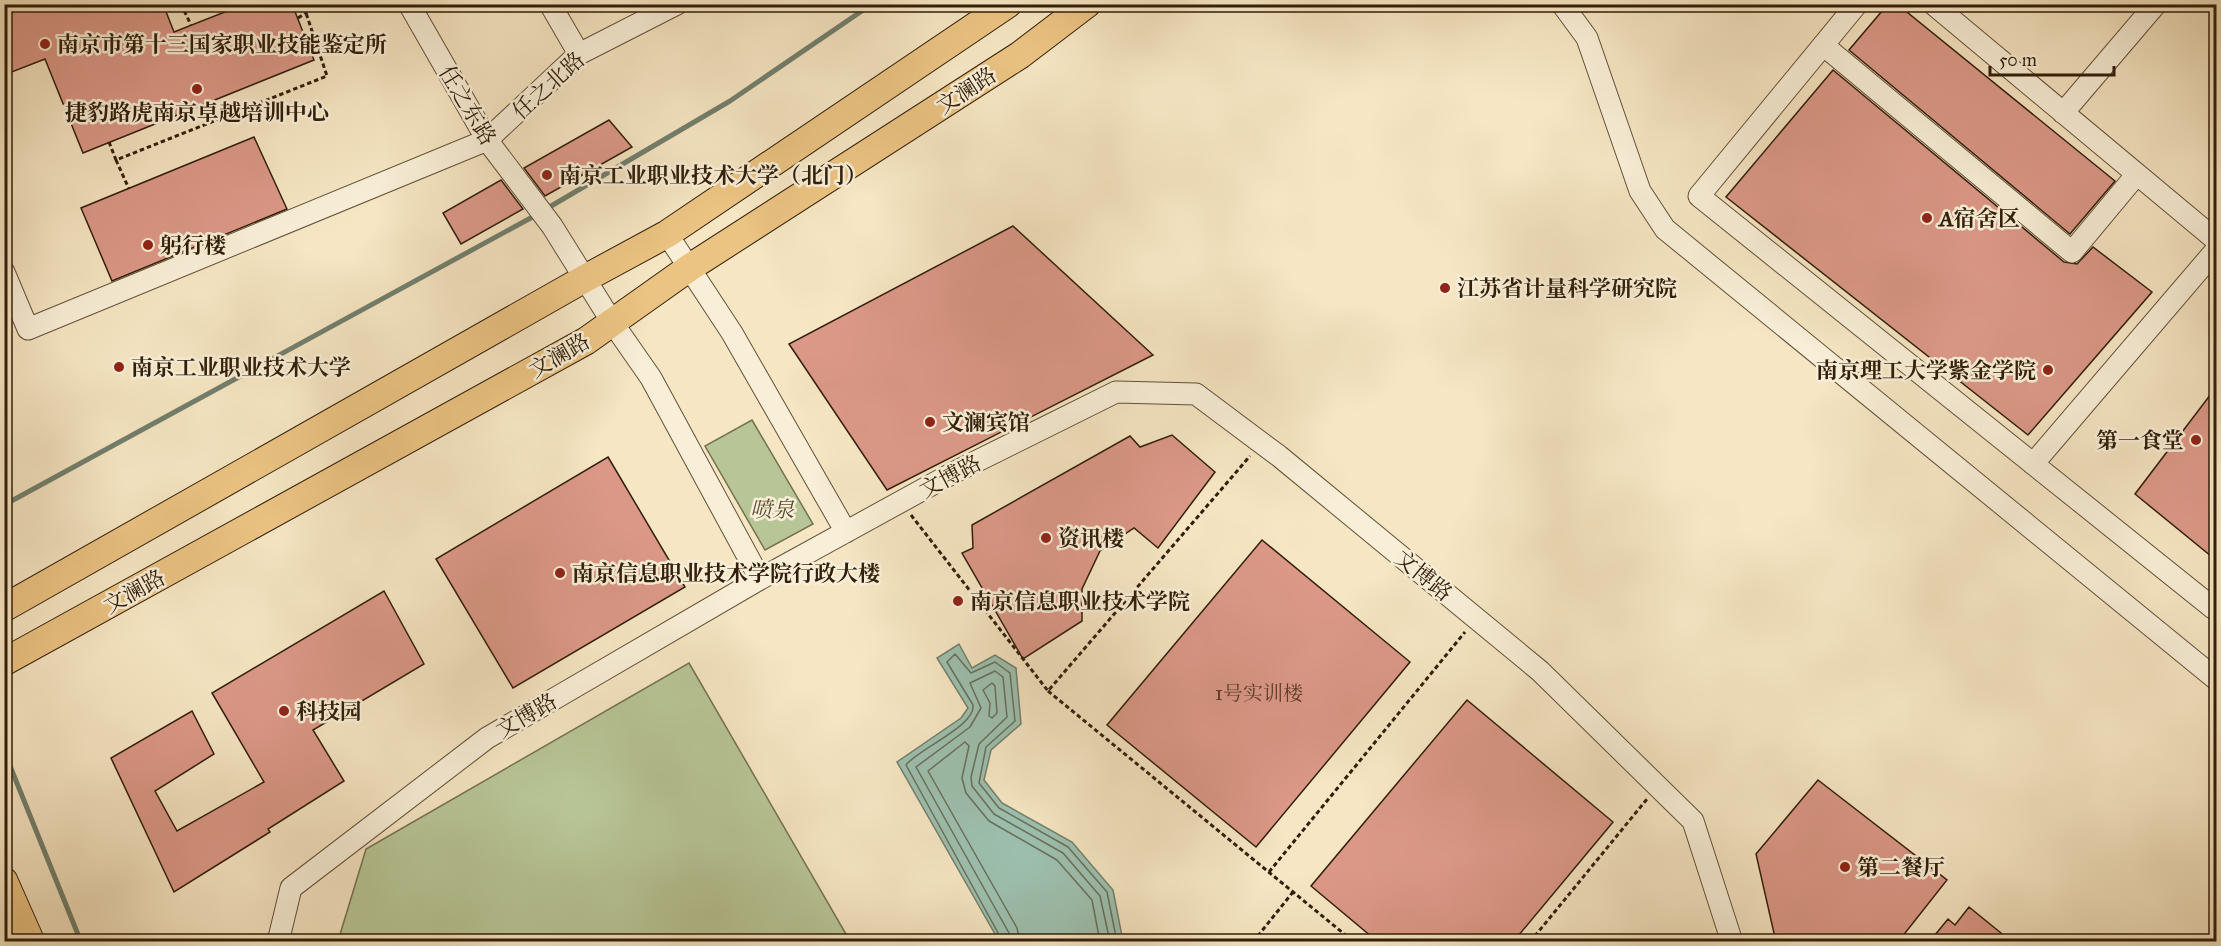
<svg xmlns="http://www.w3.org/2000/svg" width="2221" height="946" font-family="'IM FELL Great Primer','Noto Serif SC',serif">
	<rect width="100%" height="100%" fill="#f6e6c3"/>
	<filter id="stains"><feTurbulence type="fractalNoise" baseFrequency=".00333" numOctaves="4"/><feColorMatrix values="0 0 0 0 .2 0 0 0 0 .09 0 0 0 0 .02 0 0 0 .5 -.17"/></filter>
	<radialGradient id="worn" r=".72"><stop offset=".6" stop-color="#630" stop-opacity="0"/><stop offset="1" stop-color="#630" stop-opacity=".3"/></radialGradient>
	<path fill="#b8c697" stroke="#747250" stroke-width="1.5" d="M752 420 813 524 765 550 705 446Z
		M689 663 850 941H338L366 849Z"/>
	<path fill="#9dc0af" stroke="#727f6d" stroke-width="1.5" d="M959 644 972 668 995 655 1016 668 1021 724 991 750 984 780 1002 803 1072 842 1113 890 1123 941H999L897 762 961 718 968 708 937 658Z"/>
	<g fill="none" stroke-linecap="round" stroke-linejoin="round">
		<path stroke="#676f5c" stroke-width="1.5" d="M992 683 995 686 997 713 992 718 989 716 990 703 983 690Z
			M1003 942 906 765C918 749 976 726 973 705L947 662 955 654 971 673 995 662 1010 673 1015 721 986 747 979 783 999 808 1068 847 1107 892 1117 942
			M1011 942 1009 933 916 767 970 727 981 708 970 683 995 671 1003 677 1007 717 979 744 971 777 972 786 994 814 1063 853 1100 896 1110 942
			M1020 942 1017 928 928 771 965 742 969 746 962 778 966 793 989 821 1057 860 1092 900 1100 942"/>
		<path stroke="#727f6d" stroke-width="5" d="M546 209 730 101 872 4
			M4 505 538 214
			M4 751 81 942"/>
	</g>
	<path fill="#db9887" stroke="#311e0a" stroke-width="1.5" d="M4 4H163L174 32 245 4H292L314 60 83 153 45 59 4 75Z
		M1888 4H1897L2115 181 2070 234 1849 50Z
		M1833 70 2064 262 2077 264 2093 247 2152 292 2028 435 1726 197Z
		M609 120 632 147 545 196 524 168Z
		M254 137 287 209 112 281 81 208Z
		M501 180 523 209 461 244 443 213Z
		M1013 226 1153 355 887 490 789 344Z
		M2217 386V561L2135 494Z
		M1172 435 1215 472 1158 548 1134 528 1100 551 1082 589V621L1023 659 962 553 973 548 972 525 1130 436 1140 447Z
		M608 457 685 587 513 688 436 559Z
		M1262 540 1410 662 1256 847 1107 725Z
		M384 591 424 664 313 730 344 781 268 829 270 832 174 892 111 758 192 711 214 754 155 791 177 831 264 782 212 693Z
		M1467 700 1613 822 1513 942H1378L1311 886Z
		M1818 780 1947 880 1898 942H1776L1756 854Z
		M1969 907 2012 942H1944L1935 935 1948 919 1955 925Z"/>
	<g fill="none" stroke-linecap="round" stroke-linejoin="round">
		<defs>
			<path id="minor" d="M409 4 487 140 552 226 612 322 651 378 760 579
				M550 4 579 54
				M1562 4 1587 38 1640 191 1665 229 2216 679
				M1857 4 1699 196 2213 608
				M1933 4 2216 240
				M1823 45 2072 252 2137 174
				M2063 113 2156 4
				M667 234 732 333 846 532
				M4 272 28 329 487 140 579 54 677 4
				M2033 464 2216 250
				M278 942 291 888 487 738 760 579 953 473 1116 392 1196 394 1279 456 1540 671 1693 821 1732 942"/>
			<path id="major" d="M4 608 584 279 667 234 1008 4
				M4 662 586 341 689 268 1020 55 1087 4
				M4 881 31 942"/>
		</defs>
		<use href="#minor" stroke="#625038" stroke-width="23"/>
		<use href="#major" stroke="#311e0a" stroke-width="29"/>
		<path stroke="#311e0a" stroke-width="3" stroke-dasharray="4.5 3" stroke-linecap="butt" d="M181 4 191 25
			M298 18 306 13 303 4
			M109 142 116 160 327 76 306 13
			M116 160 129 189
			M911 515 1048 691 1250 456
			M1048 691 1354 942
			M1269 872 1465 632
			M1253 942 1293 892
			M1530 942 1647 799"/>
		<use href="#minor" stroke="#f9efd8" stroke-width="21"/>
		<use href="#major" stroke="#ebc382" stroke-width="27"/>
	</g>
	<g fill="#8f2418" stroke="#f9efd8" stroke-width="2">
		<circle cx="45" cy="44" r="6"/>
		<circle cx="197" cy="89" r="6"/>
		<circle cx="547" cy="175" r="6"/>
		<circle cx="1927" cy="218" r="6"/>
		<circle cx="148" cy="245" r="6"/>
		<circle cx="1445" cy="288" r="6"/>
		<circle cx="119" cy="367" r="6"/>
		<circle cx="2048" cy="370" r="6"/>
		<circle cx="930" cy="422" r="6"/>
		<circle cx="2196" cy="440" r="6"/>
		<circle cx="1046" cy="538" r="6"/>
		<circle cx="560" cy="573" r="6"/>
		<circle cx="958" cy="601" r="6"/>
		<circle cx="284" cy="711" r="6"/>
		<circle cx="1845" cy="867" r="6"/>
	</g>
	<g text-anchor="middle" stroke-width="5" stroke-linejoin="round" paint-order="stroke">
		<g font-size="20" fill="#5c3c29">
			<text x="1259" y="700">1号实训楼</text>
		</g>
		<g font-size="22" font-weight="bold" fill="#311e0a" stroke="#f9efd8" text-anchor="start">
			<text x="57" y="52">南京市第十三国家职业技能鉴定所</text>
			<text x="197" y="120" text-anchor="middle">捷豹路虎南京卓越培训中心</text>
			<text x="559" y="183">南京工业职业技术大学（北门）</text>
			<text x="1939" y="226">A宿舍区</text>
			<text x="160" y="253">躬行楼</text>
			<text x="1457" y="296">江苏省计量科学研究院</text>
			<text x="131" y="375">南京工业职业技术大学</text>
			<text x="2036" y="378" text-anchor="end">南京理工大学紫金学院</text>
			<text x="942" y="430">文澜宾馆</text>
			<text x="2184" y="448" text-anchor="end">第一食堂</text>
			<text x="1058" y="546">资讯楼</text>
			<text x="572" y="581">南京信息职业技术学院行政大楼</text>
			<text x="970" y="609">南京信息职业技术学院</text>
			<text x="296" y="719">科技园</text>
			<text x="1857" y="875">第二餐厅</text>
		</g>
		<g font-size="22" fill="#311e0a" stroke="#f9efd8">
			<text transform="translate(548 85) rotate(-42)" y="8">任之北路</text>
			<text transform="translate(966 90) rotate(-33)" y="8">文澜路</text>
			<text transform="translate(468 105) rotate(59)" y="8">任之东路</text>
			<text transform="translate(559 355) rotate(-30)" y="8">文澜路</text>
			<text transform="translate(950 476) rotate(-28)" y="8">文博路</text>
			<text transform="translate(1424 575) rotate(39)" y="8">文博路</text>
			<text transform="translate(134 591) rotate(-29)" y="8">文澜路</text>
			<text transform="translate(526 715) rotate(-30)" y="8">文博路</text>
		</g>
		<g font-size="22" font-style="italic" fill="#5a5034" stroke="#f9efd8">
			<text x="772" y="517">喷泉</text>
		</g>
	</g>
	<rect width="2221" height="946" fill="none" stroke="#f6e6c3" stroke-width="24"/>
	<rect x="6" y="6" width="2209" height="934" fill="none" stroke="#311e0a" stroke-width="3"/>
	<rect x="12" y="12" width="2197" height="922" fill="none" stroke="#311e0a" stroke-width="1.5"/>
	<path d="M1990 66v9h124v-9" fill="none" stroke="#311e0a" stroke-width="3"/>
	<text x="1999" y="66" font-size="18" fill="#311e0a" stroke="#f9efd8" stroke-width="4.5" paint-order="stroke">50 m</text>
	<rect width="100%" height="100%" filter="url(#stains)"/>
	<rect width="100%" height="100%" fill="url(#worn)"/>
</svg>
